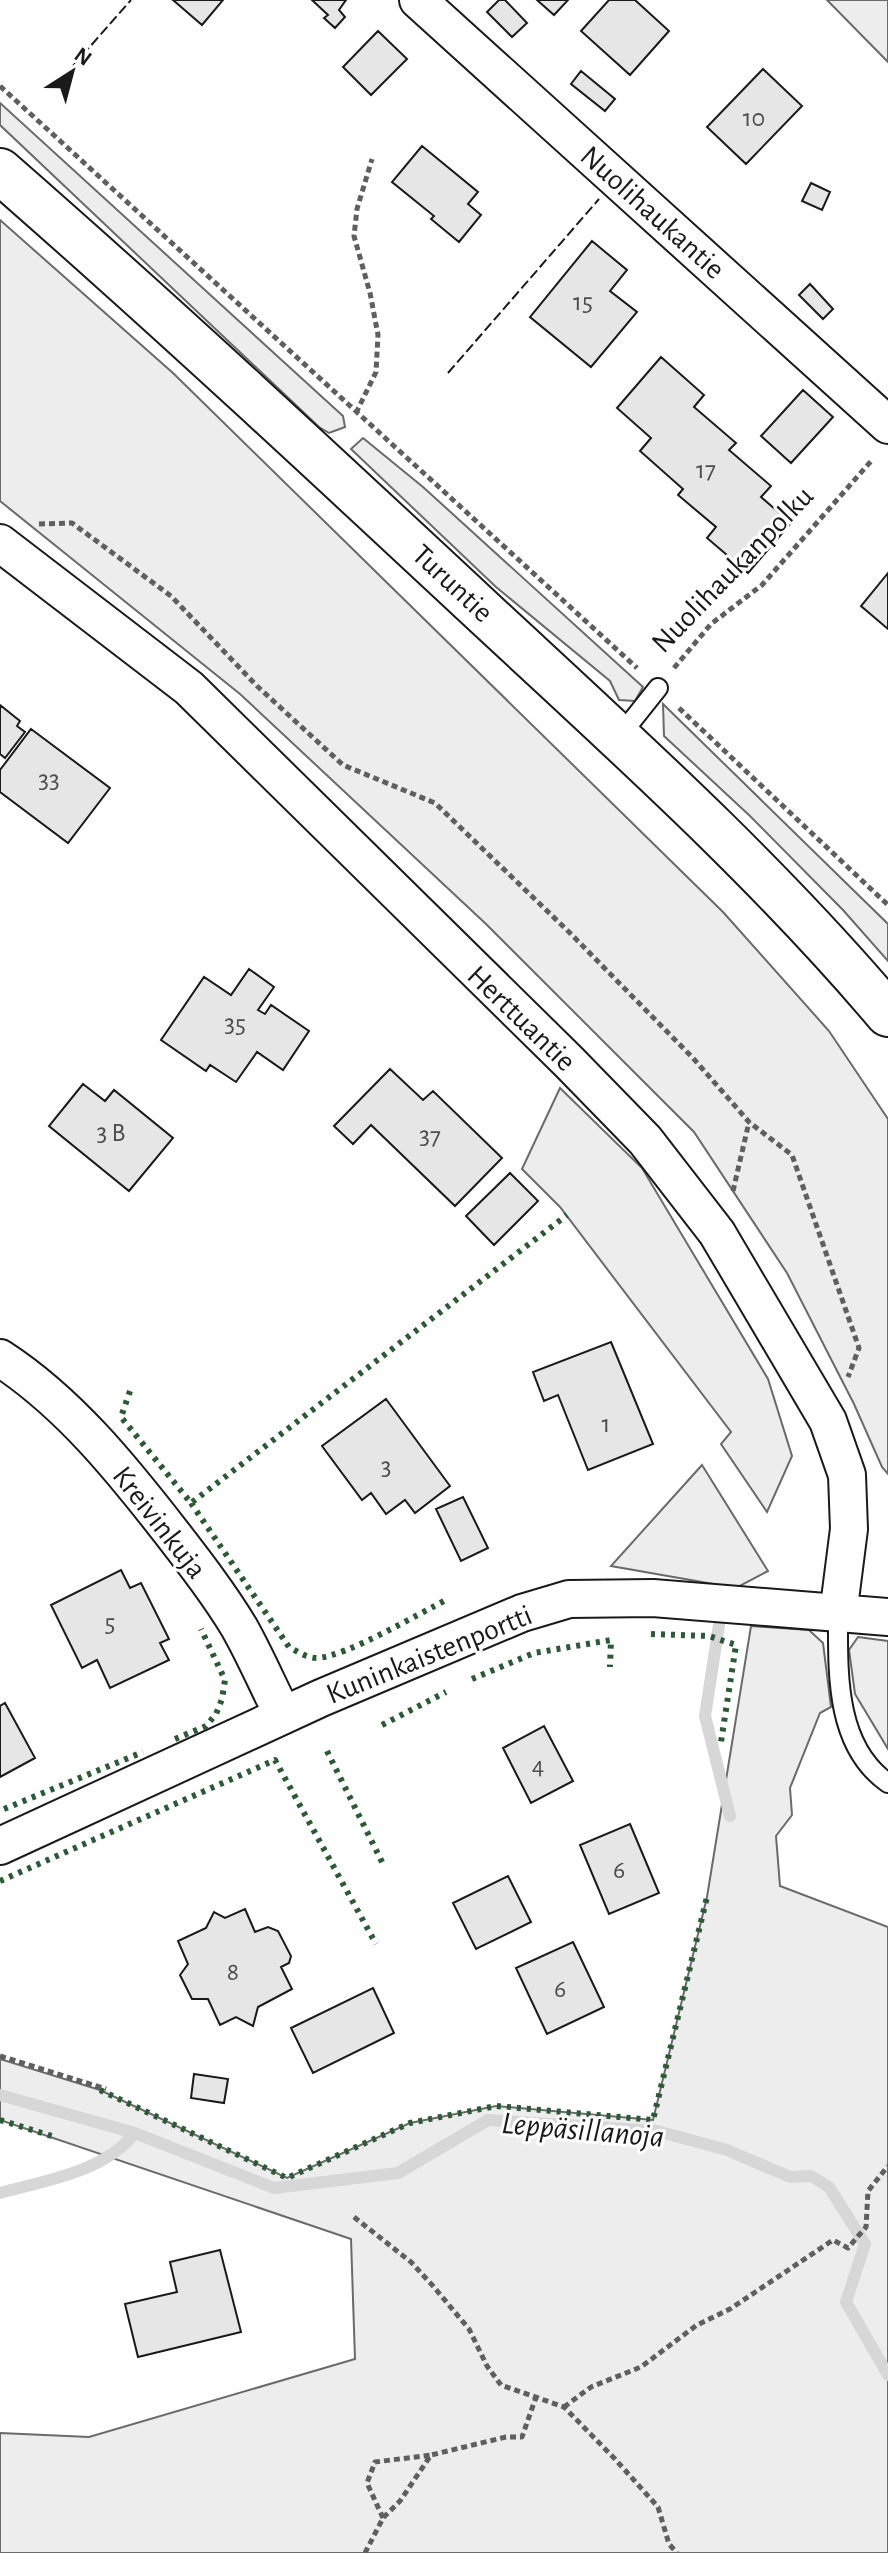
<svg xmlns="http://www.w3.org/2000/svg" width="888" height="2553" font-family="'Alegreya Sans',sans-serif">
	<rect width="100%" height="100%" fill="#fff"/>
	<path fill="#ededed" stroke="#6a6a6a" stroke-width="2" d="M827 0H888V62Z
		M0 103 343 416 345 427 329 433 319 427 0 125Z
		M0 220 173 373 723 912 829 1031 888 1119V1474L882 1467 854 1404 787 1273 694 1132 486 924 240 694 0 501Z
		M363 438 423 487 643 687 635 701 619 700 610 681 496 587 351 449Z
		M663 704 888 924V961L843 910 750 816 664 736Z
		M560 1088 642 1168 768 1379 792 1456 767 1512 721 1444 731 1432 560 1207 522 1169Z
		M702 1465 768 1571 736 1588 611 1566Z
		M751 1626 809 1630 823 1643 831 1707 820 1713 790 1788 792 1815 776 1836 780 1886 888 1927V2553H0V2433L89 2437 355 2359 351 2239 0 2120V2059L100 2090 287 2178 410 2123 496 2106 653 2120 707 1897Z
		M858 1637 888 1641V1749L855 1694 849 1650Z"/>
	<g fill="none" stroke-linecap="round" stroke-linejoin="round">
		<path stroke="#d7d7d7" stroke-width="12" d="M719 1625 705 1716 730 1816
			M0 2095 135 2133 274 2188 398 2173 488 2120 657 2131 727 2150 790 2177 811 2176 829 2187 865 2244 846 2302 888 2375
			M0 2193C47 2180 104 2172 135 2133"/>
	</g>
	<path fill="#e6e6e6" stroke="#1a1a1a" stroke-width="2" d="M173 0H223L202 25Z
		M312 0H346L339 10 345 17 335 28 324 18 328 15Z
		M499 0H505L527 23 512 37 487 12Z
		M537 0H568L554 15Z
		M609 0H635L669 31 630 75 581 31Z
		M378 31 407 59 371 95 343 67Z
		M763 69 802 106 746 164 707 127Z
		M581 71 615 99 605 111 571 84Z
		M422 146 478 192 468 204 481 215 459 242 431 219 434 216 392 182Z
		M811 183 830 192 822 210 802 201Z
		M592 241 627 270 610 291 637 312 591 367 530 317Z
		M810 284 833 309 823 319 799 295Z
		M661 357 704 395 694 407 736 443 729 450 771 486 761 497 791 523 748 573 707 538 716 527 678 495 683 489 640 451 651 438 617 408Z
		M803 390 833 417 791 463 761 436Z
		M888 573V629L861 606Z
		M0 705 20 721 17 726 25 732 5 758 0 754Z
		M31 729 110 788 68 843 0 792V770Z
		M249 969 274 987 258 1010 265 1014 271 1005 309 1031 283 1070 257 1052 236 1082 210 1065 206 1071 161 1040 204 977 231 995Z
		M390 1069 423 1100 433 1091 502 1158 455 1206 371 1125 353 1144 334 1126Z
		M83 1084 105 1101 114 1090 173 1138 129 1191 49 1126Z
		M510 1173 538 1201 494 1245 466 1216Z
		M611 1342 653 1444 588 1470 558 1395 544 1401 533 1372Z
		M386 1399 450 1486 415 1513 405 1500 386 1514 371 1493 362 1500 322 1446Z
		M463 1497 488 1548 461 1561 436 1509Z
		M121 1570 130 1588 141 1583 169 1639 160 1643 169 1660 110 1688 97 1660 82 1668 51 1605Z
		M5 1703 35 1758 0 1777V1706Z
		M544 1726 573 1781 531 1803 503 1748Z
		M630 1824 659 1893 609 1914 580 1845Z
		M508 1876 531 1922 476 1949 453 1903Z
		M245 1909 255 1932 268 1927 278 1931 291 1956 289 1963 281 1967 292 1989 258 2007 253 2026 236 2017 220 2025 208 1999H192L180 1975 188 1964 178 1941 206 1928 214 1912 225 1918Z
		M573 1942 604 2007 547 2034 516 1968Z
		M373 1988 394 2033 313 2073 291 2028Z
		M194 2074 228 2079 224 2103 191 2098Z
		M220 2250 241 2332 138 2357 125 2304 177 2292 170 2262Z"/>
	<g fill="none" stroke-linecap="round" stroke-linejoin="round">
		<defs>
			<path id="lane" d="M619 737 658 688
				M838 1615C838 1673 835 1746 888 1783"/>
			<path id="street" d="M418 0 888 425
				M0 543 189 688 569 1062 645 1140 717 1233 828 1421 847 1475 849 1529 838 1615
				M0 1358C68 1402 122 1469 171 1532 195 1563 219 1594 239 1627 255 1655 268 1686 283 1715
				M0 1846 321 1698 522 1613 569 1599 653 1598 888 1617"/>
			<path id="primary" d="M0 171C167 317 329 468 491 619 628 746 767 871 888 1014"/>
		</defs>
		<use href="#lane" stroke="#1a1a1a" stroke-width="22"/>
		<use href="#street" stroke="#1a1a1a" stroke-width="40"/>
		<use href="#primary" stroke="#1a1a1a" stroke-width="48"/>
		<path stroke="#5f5f5f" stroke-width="5" stroke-dasharray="6 4" stroke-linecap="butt" d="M0 86 637 668
			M356 413 376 372 378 335 370 293 354 236 357 209 372 159
			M39 524 72 523 171 596 257 686 343 765 435 803 569 932 693 1058 749 1122 792 1155 859 1348 848 1377
			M674 668 711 624 762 585 873 459
			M679 708 888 905
			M733 1191 749 1122
			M0 2056 106 2089
			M354 2217 411 2262 433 2286 469 2329 487 2366 501 2385 564 2407 615 2459 658 2507 669 2544 677 2553
			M564 2407 591 2387 641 2367 697 2325 730 2309 833 2240 848 2248 866 2227 868 2191 888 2166
			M383 2518 367 2483 375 2462 431 2455
			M365 2553 383 2518 400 2501 431 2455 506 2437H522L536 2397"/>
		<use href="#lane" stroke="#fff" stroke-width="18"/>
		<use href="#street" stroke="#fff" stroke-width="36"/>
		<use href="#primary" stroke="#fff" stroke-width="44"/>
		<path stroke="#2b5a34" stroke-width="6" stroke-dasharray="4 6" stroke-linecap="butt" d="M130 1391 121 1417 191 1503 567 1215
			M191 1503 289 1647C298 1652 307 1658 317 1658 345 1657 420 1613 448 1599
			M651 1634 709 1636 736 1645 721 1742
			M472 1679 534 1653 611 1640 610 1667
			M382 1725 446 1692
			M175 1739 206 1726 216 1714 222 1699 225 1680 201 1629
			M327 1751 383 1864
			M4 1809 143 1752
			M0 1881 275 1760 376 1944
			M100 2090 287 2178 410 2123 496 2106 653 2120 707 1897
			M0 2120 55 2137"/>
		<path stroke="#1a1a1a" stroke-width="2" stroke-dasharray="10 4" stroke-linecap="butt" d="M73 66 131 0
			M448 373 599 199"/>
	</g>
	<g text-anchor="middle" stroke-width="6" stroke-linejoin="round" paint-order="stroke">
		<g font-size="26" fill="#4d4d4d">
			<text x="754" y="126">10</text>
			<text x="583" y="310">15</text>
			<text x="706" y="478">17</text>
			<text x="49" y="788">33</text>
			<text x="235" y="1032">35</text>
			<text x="111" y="1141">3 B</text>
			<text x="430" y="1144">37</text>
			<text x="606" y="1432">1</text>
			<text x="386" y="1475">3</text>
			<text x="110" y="1631">5</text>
			<text x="538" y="1774">4</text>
			<text x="619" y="1878">6</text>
			<text x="233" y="1980">8</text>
			<text x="560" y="1997">6</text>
		</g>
		<g font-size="30" fill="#1a1a1a" stroke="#fff">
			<text transform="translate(653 212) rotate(42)" y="10">Nuolihaukantie</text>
			<text transform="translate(732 569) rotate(-46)" y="10">Nuolihaukanpolku</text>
			<text transform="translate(453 583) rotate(43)" y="10">Turuntie</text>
			<text transform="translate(522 1018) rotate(44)" y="10">Herttuantie</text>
			<text transform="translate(160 1522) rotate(52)" y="10">Kreivinkuja</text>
			<text transform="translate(429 1654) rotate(-22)" y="10">Kuninkaistenportti</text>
		</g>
		<g font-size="32" font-style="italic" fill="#1a1a1a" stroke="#fff">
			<text transform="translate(583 2129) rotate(5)" y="11">Leppäsillanoja</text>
		</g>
	</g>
	<g transform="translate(72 72) rotate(36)" stroke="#ffffff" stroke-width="6" paint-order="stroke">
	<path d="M0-6L14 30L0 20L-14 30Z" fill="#1a1a1a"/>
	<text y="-12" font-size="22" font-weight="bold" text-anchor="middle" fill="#1a1a1a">N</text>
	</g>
</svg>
